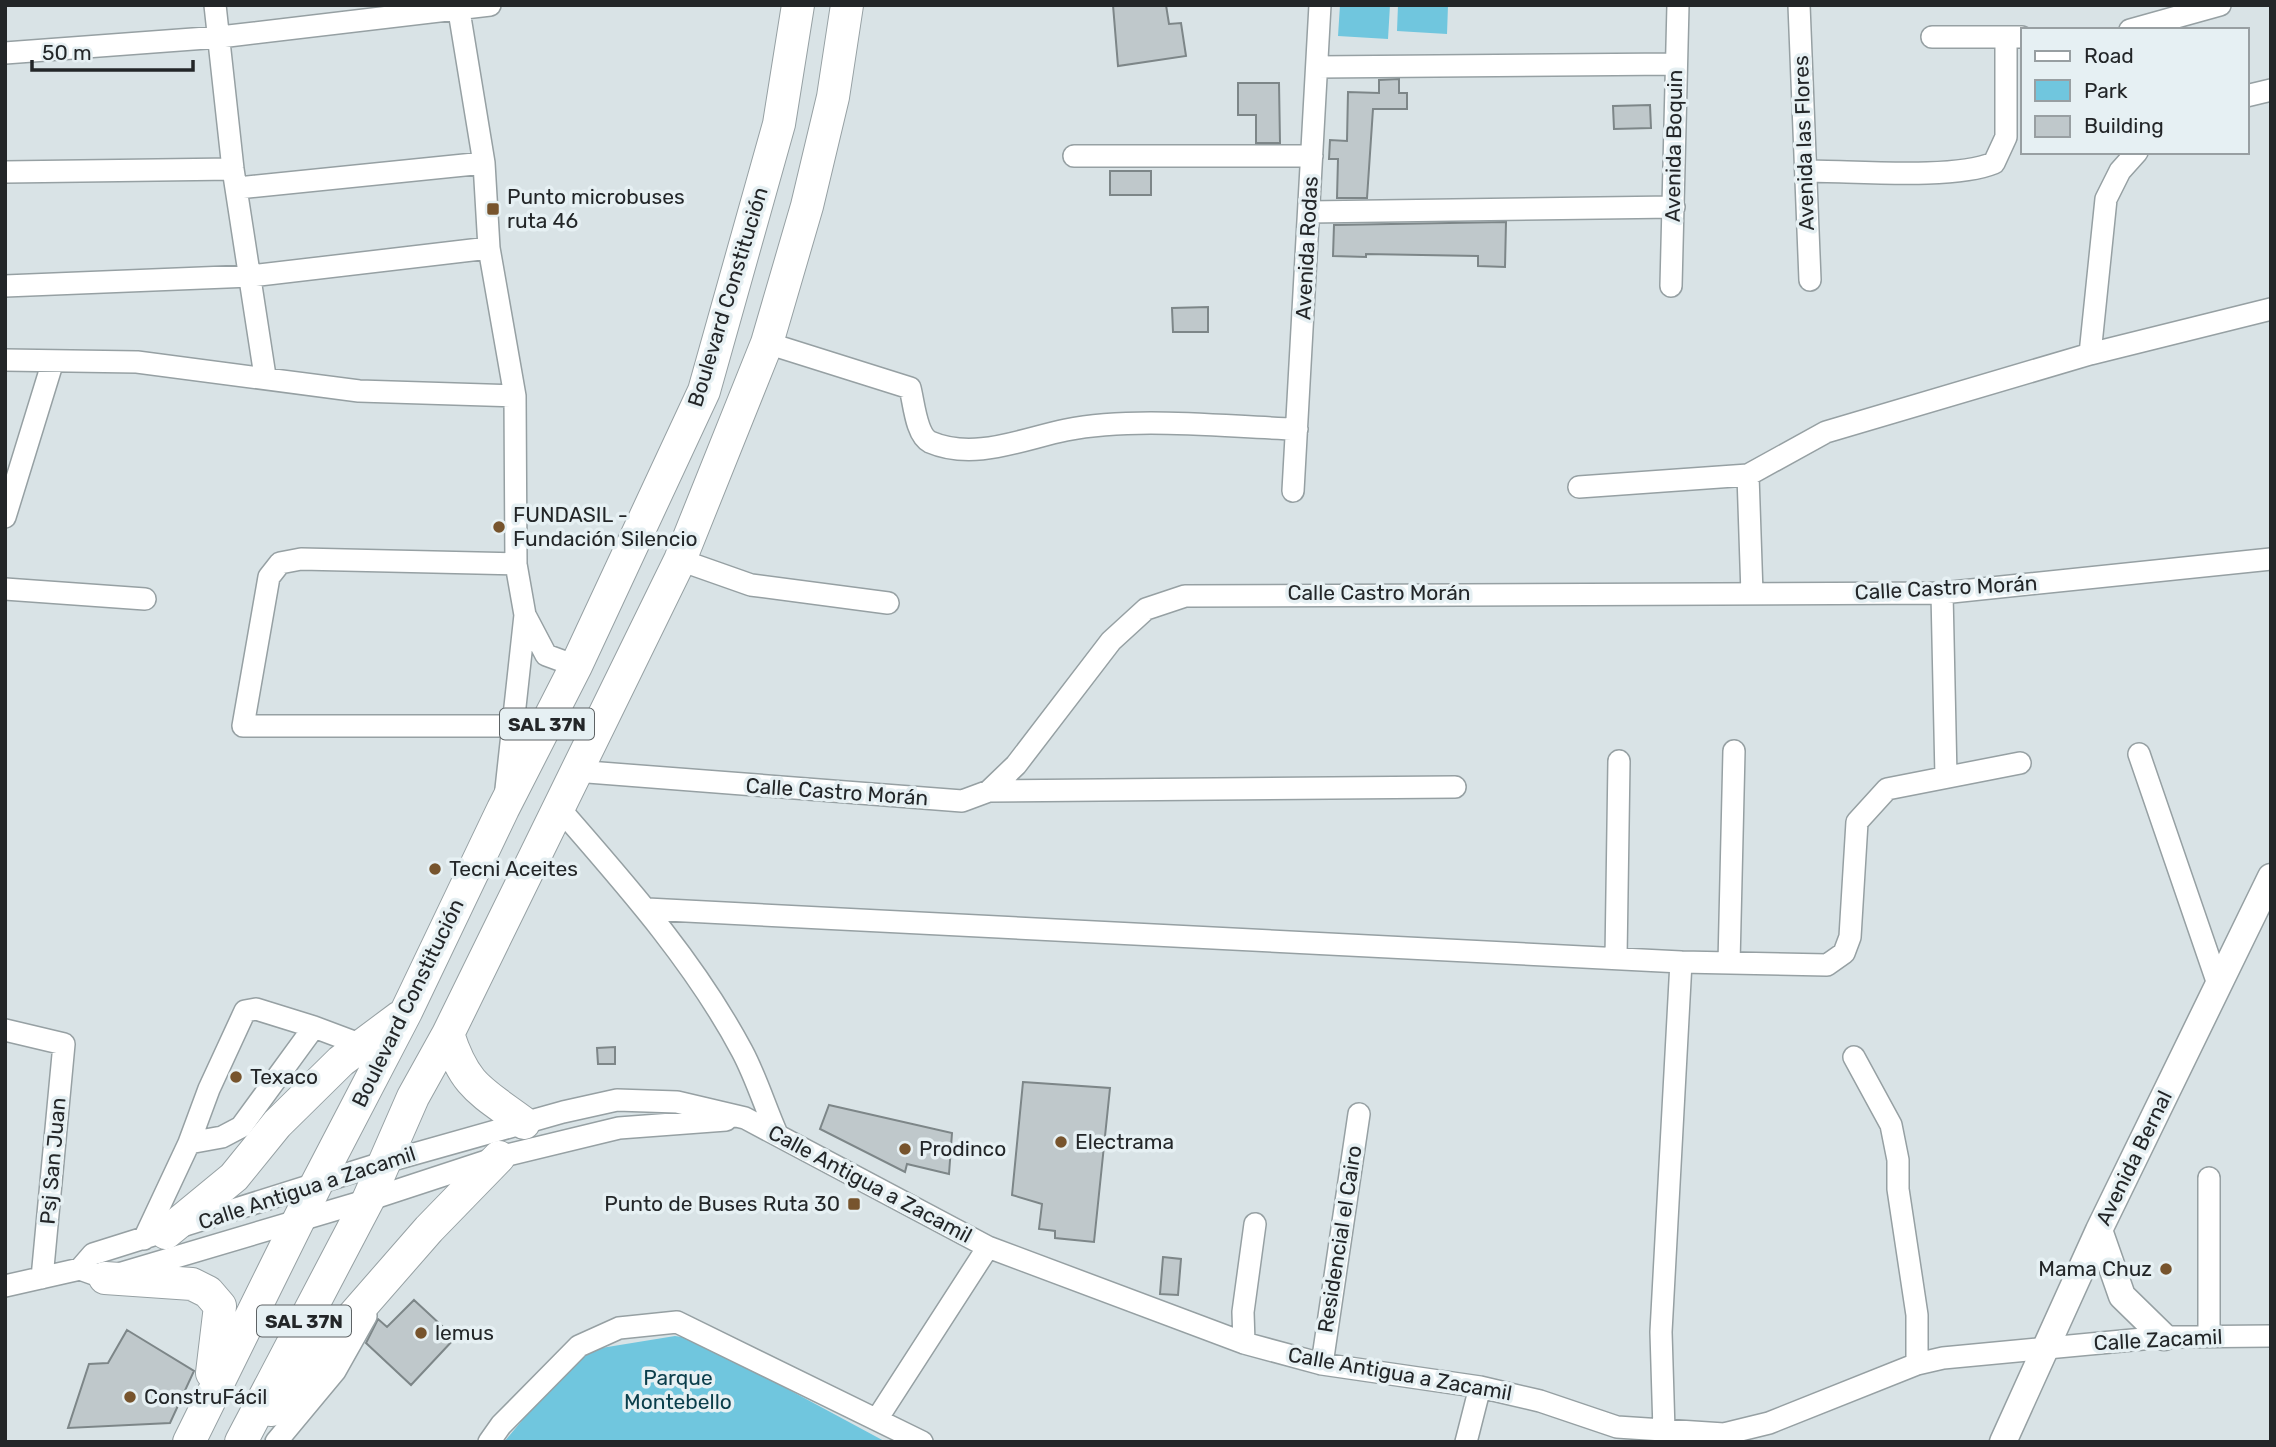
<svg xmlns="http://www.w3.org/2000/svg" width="2276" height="1447" font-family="Rubik,sans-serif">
	<rect width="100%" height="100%" fill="#d9e3e6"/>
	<path fill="#70c6de" d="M1340 5H1390L1388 39 1338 36Z
		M1398 5H1448L1447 34 1397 31Z
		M675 1336 695 1339 886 1442H504L539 1400 589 1350Z"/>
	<path fill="#bfc8cb" stroke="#7d8688" stroke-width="2" d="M1113 5H1166L1169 24 1181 23 1186 56 1118 66Z
		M1399 79V93H1407V109H1373L1367 198H1337L1338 159H1329L1330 140 1347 141 1348 92 1379 93V80Z
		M1238 83H1279L1280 143H1256V115H1238Z
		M1650 105 1651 128 1614 129 1613 106Z
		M1110 171H1151V195H1110Z
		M1506 222 1505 267 1478 266V256L1366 254V257L1333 256 1334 225Z
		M1208 307V332H1173L1172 308Z
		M615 1047V1064H598L597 1048Z
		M1023 1082 1110 1088 1094 1242 1055 1238V1231L1039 1229 1042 1204 1012 1195Z
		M829 1105 952 1133 949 1174 907 1164 905 1172 820 1129Z
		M1163 1257 1181 1259 1178 1295 1160 1294Z
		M414 1300 455 1338 411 1385 366 1343 378 1319 387 1327Z
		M127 1330 194 1371 170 1423 68 1428 89 1364 108 1363Z"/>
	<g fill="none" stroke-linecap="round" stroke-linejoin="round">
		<defs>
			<path id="minor" d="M215 5 233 169 265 376
				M458 5 484 163 489 248 515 396 516 564 525 615 506 789
				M1799 5 1810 280
				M2130 30 2220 5
				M1932 37H2022
				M5 53 220 37 490 5
				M1317 67 1675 64
				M2246 96 2271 90
				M1074 156H1312
				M1806 171C1855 171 1952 180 1994 163L2006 137V37
				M5 172 233 169
				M238 188 484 163
				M1309 212 1674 207
				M5 286 251 276 489 248
				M1671 286 1678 5
				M767 343 910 388C914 403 916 435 930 442 974 461 1022 439 1066 430 1136 416 1225 427 1297 429
				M2090 354 2106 199 2120 171 2137 152
				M5 360 137 362 359 391 515 396
				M1748 475 1752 594
				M1579 487 1748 475 1826 432 2090 354 2271 309
				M1293 491 1320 5
				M5 517 53 361
				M680 560 751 585 888 603
				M5 589 145 599
				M1942 593 1946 777
				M525 615 546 655 576 666
				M514 726H243L269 577 280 563 301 559 516 564
				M2139 754 2218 984
				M575 771 962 801 989 791 1016 765 1111 641 1146 609 1185 596 1942 593 2271 559
				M989 791 1455 787
				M559 808C626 885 694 961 742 1051 756 1077 765 1107 777 1134
				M647 909 1681 962 1827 965 1844 953 1850 937 1857 822 1887 789 2020 763
				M1616 958 1619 761
				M1729 963 1734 751
				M5 1030 64 1044 42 1278
				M1854 1057 1891 1125 1898 1160V1189L1917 1315V1364
				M189 1143 209 1089 245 1011 256 1009 314 1027
				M2209 1178V1336
				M144 1239 189 1143 222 1137 241 1127 314 1027 362 1045
				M80 1269 93 1254 382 1163 563 1112 617 1100 677 1102 745 1118 988 1247 1244 1343 1322 1364 1480 1387 1540 1401 1617 1427 1724 1434 1769 1423 1917 1364 1943 1358 2164 1337 2271 1336
				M5 1286 80 1269 105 1278 368 1200 499 1157 619 1128 726 1120
				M1244 1343 1243 1312 1255 1224
				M1322 1364 1359 1114
				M877 1419 988 1247
				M1664 1431 1661 1332 1681 962
				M276 1442 335 1371 366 1316
				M489 1442 501 1425 579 1346 619 1328 677 1322 922 1442
				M1466 1442 1480 1387"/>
			<path id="major" d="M2099 1230 2122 1296 2164 1337
				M2003 1442 2099 1230 2271 877"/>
			<path id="highway" d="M448 1034C465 1087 481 1091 524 1123
				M166 1233 234 1177 277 1124 341 1061 400 1017
				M105 1278 192 1284 208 1292 220 1306 212 1373
				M271 1410 429 1229 499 1157
				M189 1442 317 1183 406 1012 503 809 576 666 704 391 779 124 798 5
				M241 1442 368 1200 413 1097 448 1034 680 560 767 343 807 206 833 97 847 5"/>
		</defs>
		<use href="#minor" stroke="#96a0a3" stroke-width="24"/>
		<use href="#major" stroke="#96a0a3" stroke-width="29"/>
		<use href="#highway" stroke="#96a0a3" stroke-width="34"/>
		<use href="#minor" stroke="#fff" stroke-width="21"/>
		<use href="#major" stroke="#fff" stroke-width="26"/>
		<use href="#highway" stroke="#fff" stroke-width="32"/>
	</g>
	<g fill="#77542d" stroke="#e6f0f3" stroke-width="2.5">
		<rect x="486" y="202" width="14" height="14" rx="3.5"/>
		<circle cx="499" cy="527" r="7"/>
		<circle cx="435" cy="869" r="7"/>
		<circle cx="236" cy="1077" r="7"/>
		<circle cx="1061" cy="1142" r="7"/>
		<circle cx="905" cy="1149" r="7"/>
		<rect x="847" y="1197" width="14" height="14" rx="3.5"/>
		<circle cx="2166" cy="1269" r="7"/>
		<circle cx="421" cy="1333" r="7"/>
		<circle cx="130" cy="1397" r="7"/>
	</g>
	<g text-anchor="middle" stroke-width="7" stroke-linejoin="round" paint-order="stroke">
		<g fill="#e6f0f3" stroke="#5e6365" stroke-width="2">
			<rect x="500" y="708.5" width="94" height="31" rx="5"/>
			<rect x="257" y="1305.5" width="94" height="31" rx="5"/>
		</g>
		<g font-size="19" font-weight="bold" fill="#232628">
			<text x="547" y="731">SAL 37N</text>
			<text x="304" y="1328">SAL 37N</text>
		</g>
		<g font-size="21" fill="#232628" stroke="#e6f0f3">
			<text transform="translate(1804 143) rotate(-92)" y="7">Avenida las Flores</text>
			<text transform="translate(1674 146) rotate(-89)" y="7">Avenida Boquin</text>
			<text transform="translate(1307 248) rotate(-87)" y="7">Avenida Rodas</text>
			<text transform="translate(728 297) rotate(-73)" y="7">Boulevard Constitución</text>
			<text transform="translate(1946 588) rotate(-3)" y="7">Calle Castro Morán</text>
			<text x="1379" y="600">Calle Castro Morán</text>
			<text transform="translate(837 792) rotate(4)" y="7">Calle Castro Morán</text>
			<text transform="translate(408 1003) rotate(-64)" y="7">Boulevard Constitución</text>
			<text transform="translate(2134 1158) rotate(-64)" y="7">Avenida Bernal</text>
			<text transform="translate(53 1161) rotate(-85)" y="7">Psj San Juan</text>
			<text transform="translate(870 1184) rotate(28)" y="7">Calle Antigua a Zacamil</text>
			<text transform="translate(307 1188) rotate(-18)" y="7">Calle Antigua a Zacamil</text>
			<text transform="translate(1340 1239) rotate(-81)" y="7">Residencial el Cairo</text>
			<text transform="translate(2158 1340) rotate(-3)" y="7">Calle Zacamil</text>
			<text transform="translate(1400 1374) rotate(10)" y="7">Calle Antigua a Zacamil</text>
		</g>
		<g font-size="21" fill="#232628" stroke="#e6f0f3" text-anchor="start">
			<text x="507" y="204">Punto microbuses<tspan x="507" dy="24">ruta 46</tspan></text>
			<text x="513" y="522">FUNDASIL -<tspan x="513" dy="24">Fundación Silencio</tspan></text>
			<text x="449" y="876">Tecni Aceites</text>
			<text x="250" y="1084">Texaco</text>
			<text x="1075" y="1149">Electrama</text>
			<text x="919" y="1156">Prodinco</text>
			<text x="840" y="1211" text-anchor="end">Punto de Buses Ruta 30</text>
			<text x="2152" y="1276" text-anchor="end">Mama Chuz</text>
			<text x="435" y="1340">lemus</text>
			<text x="144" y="1404">ConstruFácil</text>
		</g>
		<g font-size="21" fill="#0b3e4b" stroke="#e6f0f3">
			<text x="678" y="1385">Parque<tspan x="678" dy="24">Montebello</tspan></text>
		</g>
	</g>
	<rect width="2276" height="1447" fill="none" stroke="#232628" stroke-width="14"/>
	<rect x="2021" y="28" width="228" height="126" fill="#e6f0f3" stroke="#989fa2" stroke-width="2"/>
	<rect x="2035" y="51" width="35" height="10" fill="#ffffff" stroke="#989fa2" stroke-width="2"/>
	<text x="2084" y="63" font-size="21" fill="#232628">Road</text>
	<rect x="2035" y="80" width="35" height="21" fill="#70c6de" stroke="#989fa2" stroke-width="2"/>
	<text x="2084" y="98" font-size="21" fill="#232628">Park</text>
	<rect x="2035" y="116" width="35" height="21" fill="#bfc8cb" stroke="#989fa2" stroke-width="2"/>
	<text x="2084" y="133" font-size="21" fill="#232628">Building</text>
	<path d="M32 60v10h161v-10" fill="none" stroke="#232628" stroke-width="3.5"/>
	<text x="42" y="60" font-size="21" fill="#232628" stroke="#e6f0f3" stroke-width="5" paint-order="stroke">50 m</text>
</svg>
